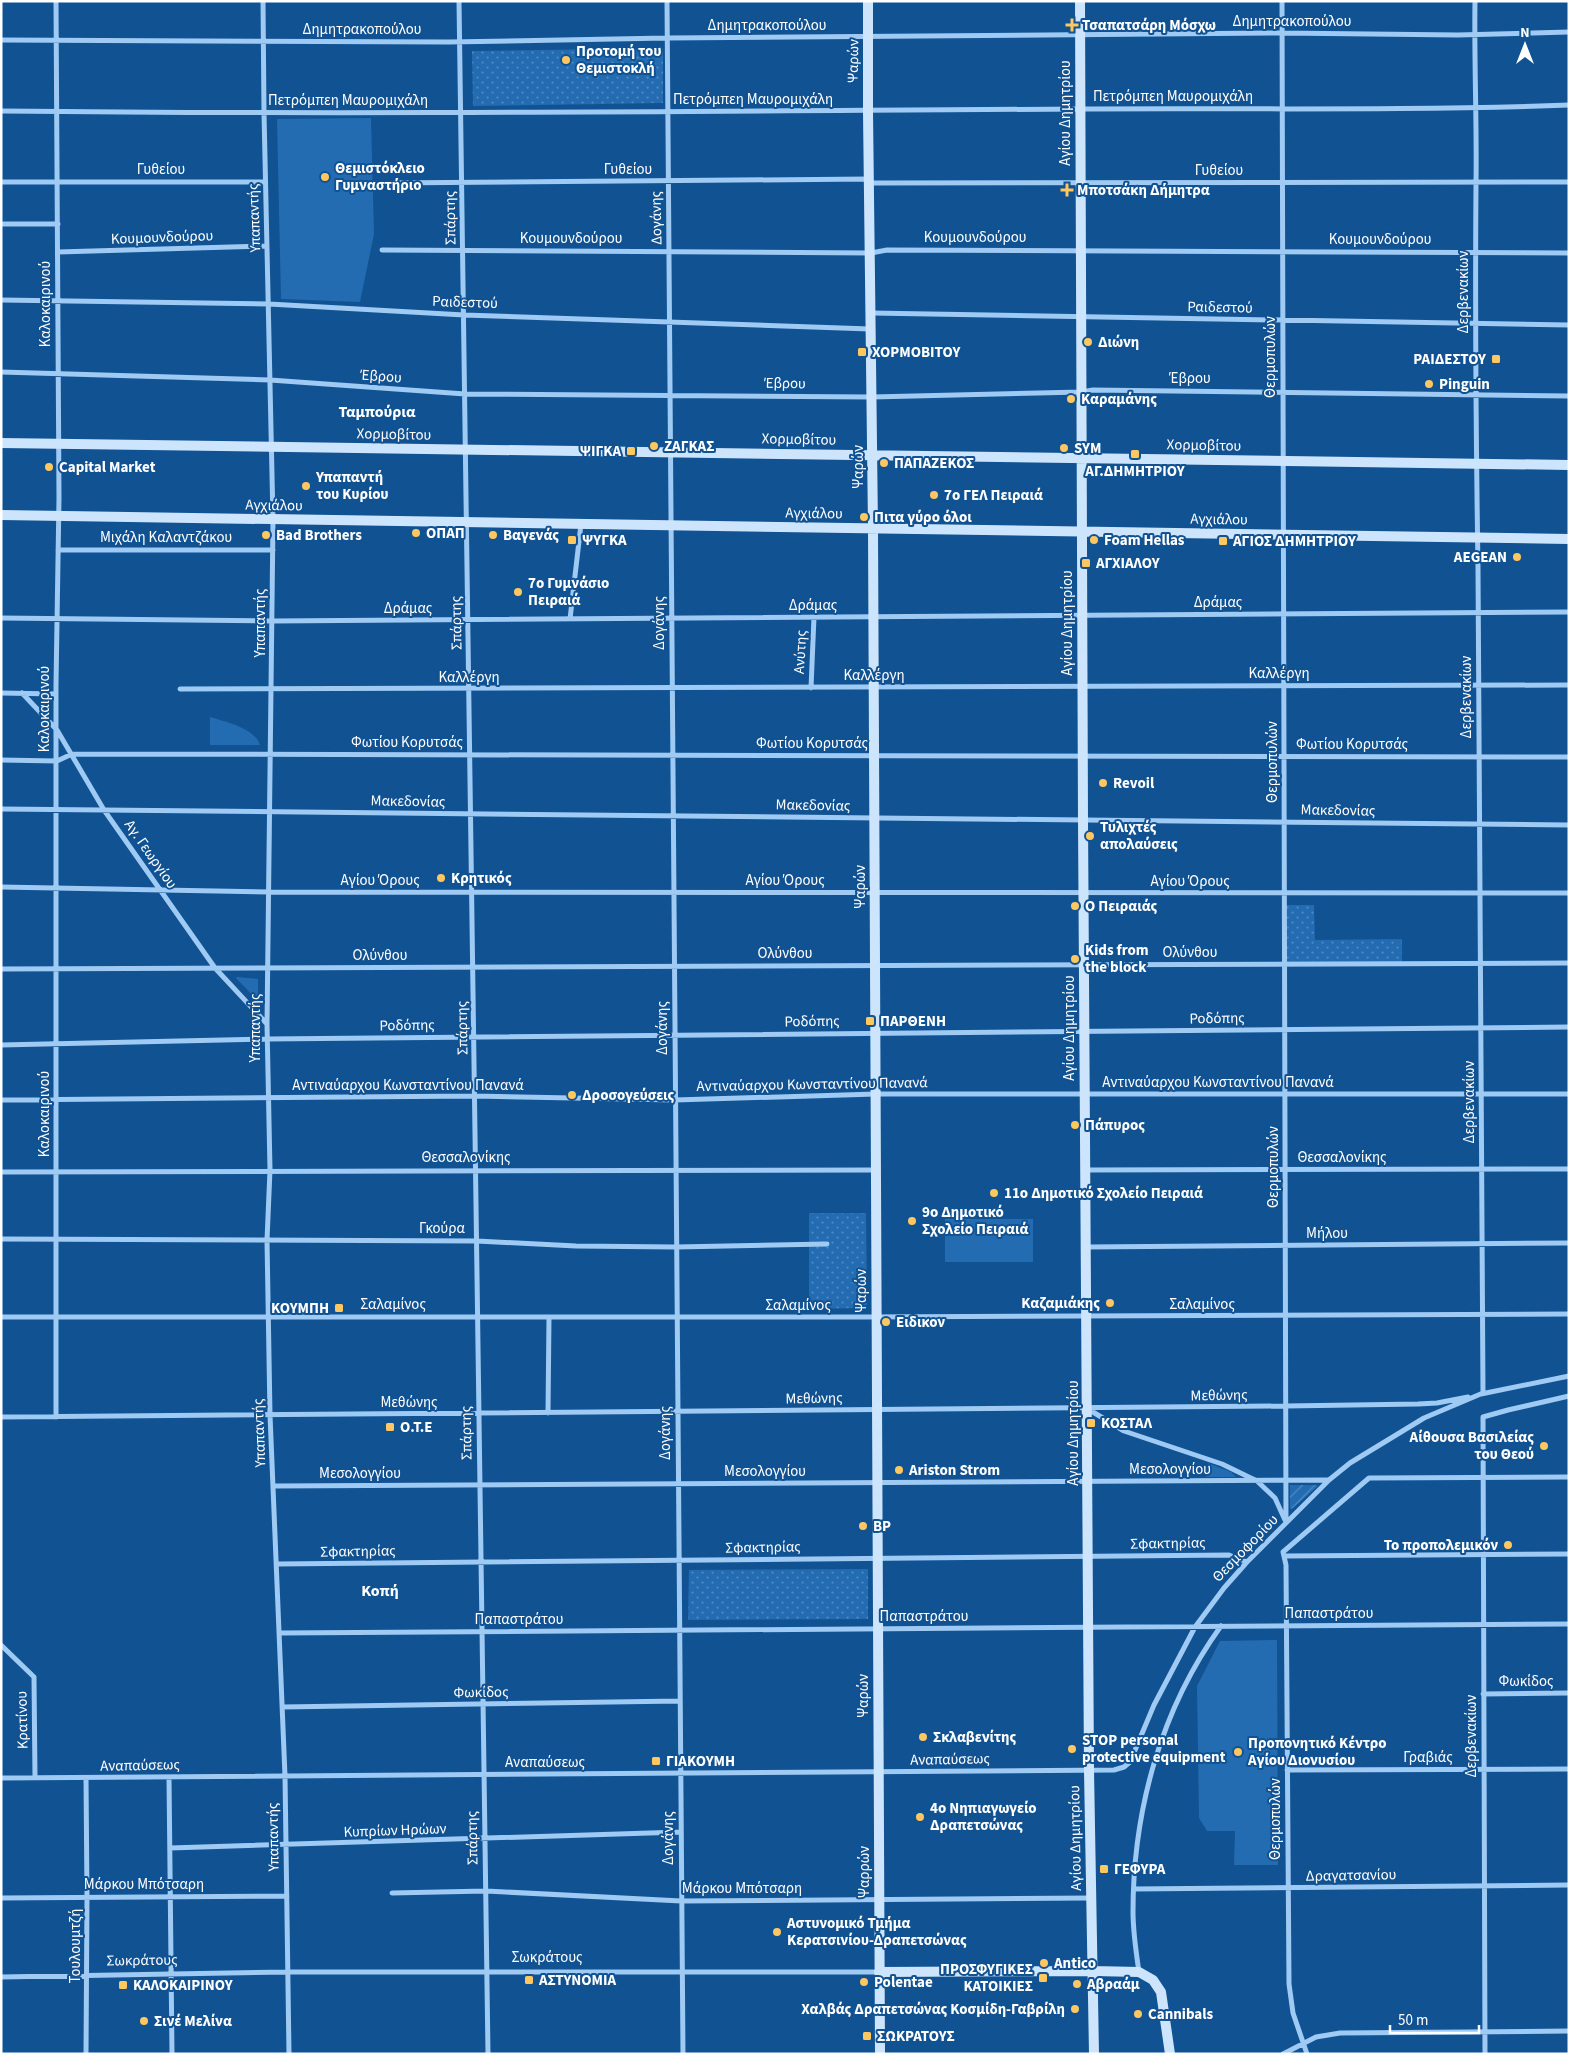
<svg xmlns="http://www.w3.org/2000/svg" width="1570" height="2055" font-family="'Source Sans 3',sans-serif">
	<defs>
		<pattern id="park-dots" width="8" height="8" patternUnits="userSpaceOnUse" patternTransform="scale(1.25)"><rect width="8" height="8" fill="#236cb1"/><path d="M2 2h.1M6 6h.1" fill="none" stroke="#4f89c1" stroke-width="1.8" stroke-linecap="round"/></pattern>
		<pattern id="garden-furrows" width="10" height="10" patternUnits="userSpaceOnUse" patternTransform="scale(1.25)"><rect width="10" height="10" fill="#236cb1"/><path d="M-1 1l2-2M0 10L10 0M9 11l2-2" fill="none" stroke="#4f89c1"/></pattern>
	</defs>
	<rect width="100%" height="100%" fill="#115292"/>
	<path fill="#236cb1" d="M371 118 374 234 360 302 281 299 277 119Z
		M210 717C226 722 255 728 260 745H210Z
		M237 977 258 979V997L256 999 236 978Z
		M945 1219H1033V1262H945Z
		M1208 1463 1231 1472 1236 1477H1206Z
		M1277 1640 1278 1865H1234L1235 1831H1207L1199 1818 1197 1686 1220 1641Z"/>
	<path fill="url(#park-dots)" d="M663 48V103L473 106 472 51Z
		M1283 905H1314L1315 940 1402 939V962H1283Z
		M809 1213H866L867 1308 809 1309Z
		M868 1569V1619L688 1620 689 1570Z"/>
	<path fill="url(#garden-furrows)" d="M1290 1485H1316L1318 1486 1292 1509 1290 1508Z"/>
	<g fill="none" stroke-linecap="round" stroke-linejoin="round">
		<path stroke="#9ecaf3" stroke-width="5" d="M56 1 59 498 56 685V1417
			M263 1 264 113 273 520 267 1024 270 1170 267 1240 270 1415 285 1776 289 2054
			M459 1 488 2054
			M667 1 683 2054
			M1282 1 1286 1523
			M1475 1C1474 62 1477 123 1476 184 1475 312 1476 439 1478 567L1483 1393
			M1 40 449 42 667 38 1282 33 1458 35 1569 32
			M1 111C361 115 721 111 1080 109 1243 108 1406 111 1569 105
			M1 182H265
			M386 183 869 179
			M870 183 1569 182
			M1 224H58
			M382 250 871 253 887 250 1569 253
			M58 252 267 246
			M1 300 269 304 464 315 870 329
			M871 313 1569 325
			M1 372 270 380 465 394 872 397 1081 392 1093 390 1569 396
			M58 550H273
			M1 618 273 621 1569 612
			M570 619 581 524
			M811 688 814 617
			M180 689 1569 685
			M1 693 56 694
			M22 693 57 730 104 810 215 968 267 1024
			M1 760 57 761 72 754 1569 757
			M1 809 1569 825
			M1 887 269 892 1569 893
			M1 969 1569 963
			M1 1045 267 1039 1569 1027
			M1 1100 475 1096 675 1100 876 1094H1569
			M1085 1170 1569 1169
			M1 1172 876 1170
			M1 1239 477 1241 576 1246 676 1247 827 1244
			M1086 1247 1569 1243
			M1 1317H863L1569 1314
			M1481 1394 1569 1376
			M1088 1409 1124 1431 1222 1464 1257 1481 1275 1498 1285 1520
			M548 1413 549 1317
			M1 1417 1286 1406 1418 1404 1437 1403 1468 1397
			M274 1486 1328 1480
			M1285 1556 1569 1554
			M277 1564 1229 1555 1247 1562
			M279 1633 1569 1624
			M1 1645 34 1677 35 1778
			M1483 1694 1569 1693
			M282 1707 680 1701
			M1287 1770 1569 1769
			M169 1777 172 2054
			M1 1778 1114 1770 1124 1767 1130 1762 1154 1705 1195 1627 1224 1588 1247 1562 1329 1480 1350 1463 1424 1418 1483 1393
			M86 1778 87 1897 86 2054
			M170 1848 681 1832
			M1134 1889 1569 1885
			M392 1893 486 1891 681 1901 1091 1898
			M1 1898 287 1896
			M1139 1972C1136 1952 1133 1932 1133 1912 1133 1810 1161 1709 1221 1626
			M1 1977 288 1972H879
			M1283 2054 1316 2037 1340 2033 1569 2031
			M1307 2054 1293 2013 1289 1984 1286 1565 1283 1552 1369 1478 1569 1477
			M1485 2054 1483 1417 1508 1410 1569 1396"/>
		<path stroke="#cde5fc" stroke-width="10" d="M868 1V112L873 528 880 2054
			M1080 1 1083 820 1089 1770 1094 2054
			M1 443 1569 465
			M1 515 1569 539
			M879 1972 1093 1971 1139 1972 1153 1980 1161 1992 1170 2054"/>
	</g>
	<g fill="#ffc75f" stroke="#115292" stroke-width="2">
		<path d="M1069.5 17.5h5v5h5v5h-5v5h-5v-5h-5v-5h5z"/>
		<circle cx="566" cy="60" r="5"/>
		<circle cx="325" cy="177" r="5"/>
		<path d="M1064.5 182.5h5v5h5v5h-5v5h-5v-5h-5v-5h5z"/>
		<circle cx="1088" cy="342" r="5"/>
		<rect x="857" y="347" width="10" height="10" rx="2.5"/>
		<rect x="1491" y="354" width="10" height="10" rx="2.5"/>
		<circle cx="1429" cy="384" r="5"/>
		<circle cx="1071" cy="399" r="5"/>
		<circle cx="654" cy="446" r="5"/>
		<circle cx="1064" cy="448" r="5"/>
		<rect x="626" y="446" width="10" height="10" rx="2.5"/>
		<rect x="1130" y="449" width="10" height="10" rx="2.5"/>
		<circle cx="884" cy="463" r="5"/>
		<circle cx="49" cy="467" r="5"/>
		<circle cx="306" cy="486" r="5"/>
		<circle cx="934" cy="495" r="5"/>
		<circle cx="864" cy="517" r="5"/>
		<circle cx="416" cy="533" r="5"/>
		<circle cx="266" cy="535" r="5"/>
		<circle cx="493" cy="535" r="5"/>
		<rect x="567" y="535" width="10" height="10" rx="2.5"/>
		<circle cx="1094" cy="540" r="5"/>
		<rect x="1218" y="536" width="10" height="10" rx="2.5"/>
		<circle cx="1517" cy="557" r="5"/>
		<rect x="1081" y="558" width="10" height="10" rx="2.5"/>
		<circle cx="518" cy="592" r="5"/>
		<circle cx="1103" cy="783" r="5"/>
		<circle cx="1090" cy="836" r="5"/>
		<circle cx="441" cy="878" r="5"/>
		<circle cx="1075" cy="906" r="5"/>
		<circle cx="1075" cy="959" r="5"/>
		<rect x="865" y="1016" width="10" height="10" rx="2.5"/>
		<circle cx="572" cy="1095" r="5"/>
		<circle cx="1075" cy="1125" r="5"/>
		<circle cx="994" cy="1193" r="5"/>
		<circle cx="912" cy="1221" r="5"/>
		<circle cx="1110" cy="1303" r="5"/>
		<rect x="334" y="1303" width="10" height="10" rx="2.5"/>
		<circle cx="886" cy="1322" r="5"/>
		<rect x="1086" y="1418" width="10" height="10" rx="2.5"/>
		<rect x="385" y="1422" width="10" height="10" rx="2.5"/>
		<circle cx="1544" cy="1446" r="5"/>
		<circle cx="899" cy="1470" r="5"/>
		<circle cx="863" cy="1526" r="5"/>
		<circle cx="1508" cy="1545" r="5"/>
		<circle cx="923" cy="1737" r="5"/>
		<circle cx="1072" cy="1749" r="5"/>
		<circle cx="1238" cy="1752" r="5"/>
		<rect x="651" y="1756" width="10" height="10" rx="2.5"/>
		<circle cx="920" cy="1817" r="5"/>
		<rect x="1099" y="1864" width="10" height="10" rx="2.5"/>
		<circle cx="777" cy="1932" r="5"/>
		<circle cx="1044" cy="1963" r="5"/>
		<rect x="1038" y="1973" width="10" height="10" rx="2.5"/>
		<rect x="524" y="1975" width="10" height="10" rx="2.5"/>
		<circle cx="864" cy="1982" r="5"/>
		<circle cx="1077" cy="1984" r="5"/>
		<rect x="118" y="1980" width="10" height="10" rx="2.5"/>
		<circle cx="1075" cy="2009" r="5"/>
		<circle cx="1138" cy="2014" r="5"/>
		<circle cx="144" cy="2021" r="5"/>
		<rect x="862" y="2031" width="10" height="10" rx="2.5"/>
	</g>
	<g text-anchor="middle" stroke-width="4" stroke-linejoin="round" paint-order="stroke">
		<g font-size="15" fill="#fff" stroke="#115292">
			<text x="1292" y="26">Δημητρακοπούλου</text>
			<text x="767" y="30">Δημητρακοπούλου</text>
			<text x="362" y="34">Δημητρακοπούλου</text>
			<text transform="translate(853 61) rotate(-89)" y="5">Ψαρών</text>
			<text x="1173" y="101">Πετρόμπεη Μαυρομιχάλη</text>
			<text x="753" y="104">Πετρόμπεη Μαυρομιχάλη</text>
			<text x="348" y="105">Πετρόμπεη Μαυρομιχάλη</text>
			<text transform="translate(1065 113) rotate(-90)" y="5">Αγίου Δημητρίου</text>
			<text x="161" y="174">Γυθείου</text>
			<text x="628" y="174">Γυθείου</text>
			<text x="1219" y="175">Γυθείου</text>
			<text transform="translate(254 218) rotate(-92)" y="5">Υπαπαντής</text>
			<text transform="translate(450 218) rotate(-91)" y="5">Σπάρτης</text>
			<text transform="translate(656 218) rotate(-91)" y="5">Δογάνης</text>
			<text transform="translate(162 237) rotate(-2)" y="5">Κουμουνδούρου</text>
			<text x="975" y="242">Κουμουνδούρου</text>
			<text x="571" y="243">Κουμουνδούρου</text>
			<text x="1380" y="244">Κουμουνδούρου</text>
			<text transform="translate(1463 292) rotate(-90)" y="5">Δερβενακίων</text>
			<text transform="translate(465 302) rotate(2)" y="5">Ραιδεστού</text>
			<text transform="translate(45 304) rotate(-90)" y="5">Καλοκαιρινού</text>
			<text transform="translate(1220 307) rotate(1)" y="5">Ραιδεστού</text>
			<text transform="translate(1270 357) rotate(-90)" y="5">Θερμοπυλών</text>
			<text transform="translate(381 376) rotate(4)" y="5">Έβρου</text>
			<text x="1190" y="383">Έβρου</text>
			<text transform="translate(785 383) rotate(1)" y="5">Έβρου</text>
			<text transform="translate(394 434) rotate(1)" y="5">Χορμοβίτου</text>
			<text transform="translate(799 439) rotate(1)" y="5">Χορμοβίτου</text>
			<text transform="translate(1204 445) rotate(1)" y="5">Χορμοβίτου</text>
			<text transform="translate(858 467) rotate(-90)" y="5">Ψαρών</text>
			<text transform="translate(274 505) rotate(1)" y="5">Αγχιάλου</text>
			<text transform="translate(814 513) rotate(1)" y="5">Αγχιάλου</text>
			<text transform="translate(1219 519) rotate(1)" y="5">Αγχιάλου</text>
			<text x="166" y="542">Μιχάλη Καλαντζάκου</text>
			<text x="1218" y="607">Δράμας</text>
			<text x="813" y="610">Δράμας</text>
			<text x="408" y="613">Δράμας</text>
			<text transform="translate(260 623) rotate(-90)" y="5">Υπαπαντής</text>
			<text transform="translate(456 623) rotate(-91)" y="5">Σπάρτης</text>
			<text transform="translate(659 623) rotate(-90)" y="5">Δογάνης</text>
			<text transform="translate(1067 623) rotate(-90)" y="5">Αγίου Δημητρίου</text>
			<text transform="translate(800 652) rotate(-87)" y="5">Ανύτης</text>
			<text x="1279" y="678">Καλλέργη</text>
			<text x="874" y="680">Καλλέργη</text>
			<text x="469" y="682">Καλλέργη</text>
			<text transform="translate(1466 697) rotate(-90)" y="5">Δερβενακίων</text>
			<text transform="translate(44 709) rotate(-90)" y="5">Καλοκαιρινού</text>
			<text x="407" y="747">Φωτίου Κορυτσάς</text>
			<text x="812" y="748">Φωτίου Κορυτσάς</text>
			<text x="1352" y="749">Φωτίου Κορυτσάς</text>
			<text transform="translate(1272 762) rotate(-90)" y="5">Θερμοπυλών</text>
			<text transform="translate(408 801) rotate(1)" y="5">Μακεδονίας</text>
			<text transform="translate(813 805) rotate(1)" y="5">Μακεδονίας</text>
			<text transform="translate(1338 810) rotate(1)" y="5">Μακεδονίας</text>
			<text transform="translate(151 854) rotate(55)" y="5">Αγ. Γεωργίου</text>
			<text x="380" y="885">Αγίου Όρους</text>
			<text x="785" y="885">Αγίου Όρους</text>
			<text x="1190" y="886">Αγίου Όρους</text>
			<text transform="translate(860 887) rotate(-90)" y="5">Ψαρών</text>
			<text x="1190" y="957">Ολύνθου</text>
			<text x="785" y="958">Ολύνθου</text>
			<text x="380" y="960">Ολύνθου</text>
			<text transform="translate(1217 1018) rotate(-1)" y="5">Ροδόπης</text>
			<text transform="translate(812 1021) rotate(-1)" y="5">Ροδόπης</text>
			<text transform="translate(407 1025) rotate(-1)" y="5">Ροδόπης</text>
			<text transform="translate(255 1028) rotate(-90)" y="5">Υπαπαντής</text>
			<text transform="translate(462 1028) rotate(-91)" y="5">Σπάρτης</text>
			<text transform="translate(662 1028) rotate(-90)" y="5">Δογάνης</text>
			<text transform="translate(1069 1028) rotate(-90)" y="5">Αγίου Δημητρίου</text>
			<text x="1218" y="1087">Αντιναύαρχου Κωνσταντίνου Πανανά</text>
			<text transform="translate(812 1084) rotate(-1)" y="5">Αντιναύαρχου Κωνσταντίνου Πανανά</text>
			<text x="408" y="1090">Αντιναύαρχου Κωνσταντίνου Πανανά</text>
			<text transform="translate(1469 1102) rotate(-90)" y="5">Δερβενακίων</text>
			<text transform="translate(44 1114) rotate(-90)" y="5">Καλοκαιρινού</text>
			<text x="466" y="1162">Θεσσαλονίκης</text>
			<text x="1342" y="1162">Θεσσαλονίκης</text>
			<text transform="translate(1273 1167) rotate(-90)" y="5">Θερμοπυλών</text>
			<text x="442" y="1233">Γκούρα</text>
			<text x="1327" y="1238">Μήλου</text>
			<text transform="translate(861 1291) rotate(-90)" y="5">Ψαρών</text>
			<text x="393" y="1309">Σαλαμίνος</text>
			<text x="1202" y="1309">Σαλαμίνος</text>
			<text x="798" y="1310">Σαλαμίνος</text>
			<text transform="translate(1219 1395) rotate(-1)" y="5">Μεθώνης</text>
			<text transform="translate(814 1398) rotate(-1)" y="5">Μεθώνης</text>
			<text x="409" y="1407">Μεθώνης</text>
			<text transform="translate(259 1433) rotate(-92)" y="5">Υπαπαντής</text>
			<text transform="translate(466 1433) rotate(-91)" y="5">Σπάρτης</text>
			<text transform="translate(665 1433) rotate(-90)" y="5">Δογάνης</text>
			<text transform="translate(1073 1433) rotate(-90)" y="5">Αγίου Δημητρίου</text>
			<text x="1170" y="1474">Μεσολογγίου</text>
			<text x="765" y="1476">Μεσολογγίου</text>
			<text x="360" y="1478">Μεσολογγίου</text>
			<text transform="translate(1168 1543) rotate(-1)" y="5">Σφακτηρίας</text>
			<text transform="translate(763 1547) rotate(-1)" y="5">Σφακτηρίας</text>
			<text transform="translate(1245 1548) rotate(-46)" y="5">Θεσμοφορίου</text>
			<text transform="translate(358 1551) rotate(-1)" y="5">Σφακτηρίας</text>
			<text x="1329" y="1618">Παπαστράτου</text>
			<text x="924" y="1621">Παπαστράτου</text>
			<text x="519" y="1624">Παπαστράτου</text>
			<text x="1526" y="1686">Φωκίδος</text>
			<text transform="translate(481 1692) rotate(-1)" y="5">Φωκίδος</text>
			<text transform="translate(863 1696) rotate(-90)" y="5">Ψαρών</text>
			<text transform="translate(22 1720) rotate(-91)" y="5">Κρατίνου</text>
			<text transform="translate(1471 1736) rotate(-90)" y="5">Δερβενακίων</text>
			<text x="1428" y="1762">Γραβιάς</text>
			<text transform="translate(950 1759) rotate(-1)" y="5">Αναπαύσεως</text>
			<text x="545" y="1767">Αναπαύσεως</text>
			<text transform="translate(140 1765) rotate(-1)" y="5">Αναπαύσεως</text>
			<text transform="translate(1275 1819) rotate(-90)" y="5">Θερμοπυλών</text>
			<text transform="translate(395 1830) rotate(-2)" y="5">Κυπρίων Ηρώων</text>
			<text transform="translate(273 1837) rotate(-91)" y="5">Υπαπαντής</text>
			<text transform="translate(472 1838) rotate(-91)" y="5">Σπάρτης</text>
			<text transform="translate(668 1838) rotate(-90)" y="5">Δογάνης</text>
			<text transform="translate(1075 1838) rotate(-91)" y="5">Αγίου Δημητρίου</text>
			<text transform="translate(864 1872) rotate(-90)" y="5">Ψαρρών</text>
			<text transform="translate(1351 1875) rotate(-1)" y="5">Δραγατσανίου</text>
			<text x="144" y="1889">Μάρκου Μπότσαρη</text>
			<text x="742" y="1893">Μάρκου Μπότσαρη</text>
			<text transform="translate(75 1946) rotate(-90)" y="5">Τουλουμτζή</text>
			<text x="547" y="1962">Σωκράτους</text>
			<text transform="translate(142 1960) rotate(-1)" y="5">Σωκράτους</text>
		</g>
		<g font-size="15" font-weight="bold" fill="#fff" stroke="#115292" text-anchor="start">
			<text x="1082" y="30">Τσαπατσάρη Μόσχω</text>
			<text x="576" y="56">Προτομή του<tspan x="576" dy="17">Θεμιστοκλή</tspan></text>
			<text x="335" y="173">Θεμιστόκλειο<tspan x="335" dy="17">Γυμναστήριο</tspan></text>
			<text x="1077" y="195">Μποτσάκη Δήμητρα</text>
			<text x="1098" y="347">Διώνη</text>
			<text x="872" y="357">ΧΟΡΜΟΒΙΤΟΥ</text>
			<text x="1486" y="364" text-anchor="end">ΡΑΙΔΕΣΤΟΥ</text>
			<text x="1439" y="389">Pinguin</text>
			<text x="1081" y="404">Καραμάνης</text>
			<text x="664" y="451">ΖΑΓΚΑΣ</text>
			<text x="1074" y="453">SYM</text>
			<text x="621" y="456" text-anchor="end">ΨΙΓΚΑ</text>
			<text x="894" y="468">ΠΑΠΑΖΕΚΟΣ</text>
			<text x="59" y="472">Capital Market</text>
			<text x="1135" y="476" text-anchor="middle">ΑΓ.ΔΗΜΗΤΡΙΟΥ</text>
			<text x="316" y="482">Υπαπαντή<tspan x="316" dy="17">του Κυρίου</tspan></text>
			<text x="944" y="500">7ο ΓΕΛ Πειραιά</text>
			<text x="874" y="522">Πιτα γύρο όλοι</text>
			<text x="426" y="538">ΟΠΑΠ</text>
			<text x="276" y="540">Bad Brothers</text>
			<text x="503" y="540">Βαγενάς</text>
			<text x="582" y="545">ΨΥΓΚΑ</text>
			<text x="1104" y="545">Foam Hellas</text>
			<text x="1233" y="546">ΑΓΙΟΣ ΔΗΜΗΤΡΙΟΥ</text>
			<text x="1507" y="562" text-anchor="end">AEGEAN</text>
			<text x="1096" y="568">ΑΓΧΙΑΛΟΥ</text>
			<text x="528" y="588">7ο Γυμνάσιο<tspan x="528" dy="17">Πειραιά</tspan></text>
			<text x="1113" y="788">Revoil</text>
			<text x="1100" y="832">Τυλιχτές<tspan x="1100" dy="17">απολαύσεις</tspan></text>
			<text x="451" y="883">Κρητικός</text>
			<text x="1085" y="911">Ο Πειραιάς</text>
			<text x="1085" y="955">Kids from<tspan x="1085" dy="17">the block</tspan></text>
			<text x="880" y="1026">ΠΑΡΘΕΝΗ</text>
			<text x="582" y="1100">Δροσογεύσεις</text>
			<text x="1085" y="1130">Πάπυρος</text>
			<text x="1004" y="1198">11ο Δημοτικό Σχολείο Πειραιά</text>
			<text x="922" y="1217">9ο Δημοτικό<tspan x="922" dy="17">Σχολείο Πειραιά</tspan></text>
			<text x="1100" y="1308" text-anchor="end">Καζαμιάκης</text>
			<text x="329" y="1313" text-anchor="end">ΚΟΥΜΠΗ</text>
			<text x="896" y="1327">Ειδικον</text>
			<text x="1101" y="1428">ΚΟΣΤΑΛ</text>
			<text x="400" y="1432">Ο.Τ.Ε</text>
			<text x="1534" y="1442" text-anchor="end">Αίθουσα Βασιλείας<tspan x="1534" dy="17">του Θεού</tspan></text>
			<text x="909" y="1475">Ariston Strom</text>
			<text x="873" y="1531">BP</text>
			<text x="1498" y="1550" text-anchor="end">Το προπολεμικόν</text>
			<text x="933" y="1742">Σκλαβενίτης</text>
			<text x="1082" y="1745">STOP personal<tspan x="1082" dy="17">protective equipment</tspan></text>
			<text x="1248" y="1748">Προπονητικό Κέντρο<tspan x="1248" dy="17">Αγίου Διονυσίου</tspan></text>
			<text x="666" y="1766">ΓΙΑΚΟΥΜΗ</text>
			<text x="930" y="1813">4ο Νηπιαγωγείο<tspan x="930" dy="17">Δραπετσώνας</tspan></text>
			<text x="1114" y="1874">ΓΕΦΥΡΑ</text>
			<text x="787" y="1928">Αστυνομικό Τμήμα<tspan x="787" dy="17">Κερατσινίου-Δραπετσώνας</tspan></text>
			<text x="1054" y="1968">Antico</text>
			<text x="1033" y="1974" text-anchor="end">ΠΡΟΣΦΥΓΙΚΕΣ<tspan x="1033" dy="17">ΚΑΤΟΙΚΙΕΣ</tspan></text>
			<text x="539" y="1985">ΑΣΤΥΝΟΜΙΑ</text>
			<text x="874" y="1987">Polentae</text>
			<text x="1087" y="1989">Αβραάμ</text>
			<text x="133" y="1990">ΚΑΛΟΚΑΙΡΙΝΟΥ</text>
			<text x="1065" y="2014" text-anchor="end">Χαλβάς Δραπετσώνας Κοσμίδη-Γαβρίλη</text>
			<text x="1148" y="2019">Cannibals</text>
			<text x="154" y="2026">Σινέ Μελίνα</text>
			<text x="877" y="2041">ΣΩΚΡΑΤΟΥΣ</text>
		</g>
		<g font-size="16" font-weight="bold" fill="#fff" stroke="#115292">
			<text x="377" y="417">Ταμπούρια</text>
			<text x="380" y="1596">Κοπή</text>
		</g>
	</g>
	<rect width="1570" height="2055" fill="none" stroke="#ffffff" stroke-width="5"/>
	<g transform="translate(1525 45)" stroke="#115292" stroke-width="4" paint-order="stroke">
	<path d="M0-4L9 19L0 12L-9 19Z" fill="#ffffff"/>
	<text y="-8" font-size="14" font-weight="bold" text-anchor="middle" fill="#ffffff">N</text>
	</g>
	<path d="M1390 2025v8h89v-8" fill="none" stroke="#ffffff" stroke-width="2.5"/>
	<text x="1398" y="2025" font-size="15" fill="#ffffff" stroke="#115292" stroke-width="4" paint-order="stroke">50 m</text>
</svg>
